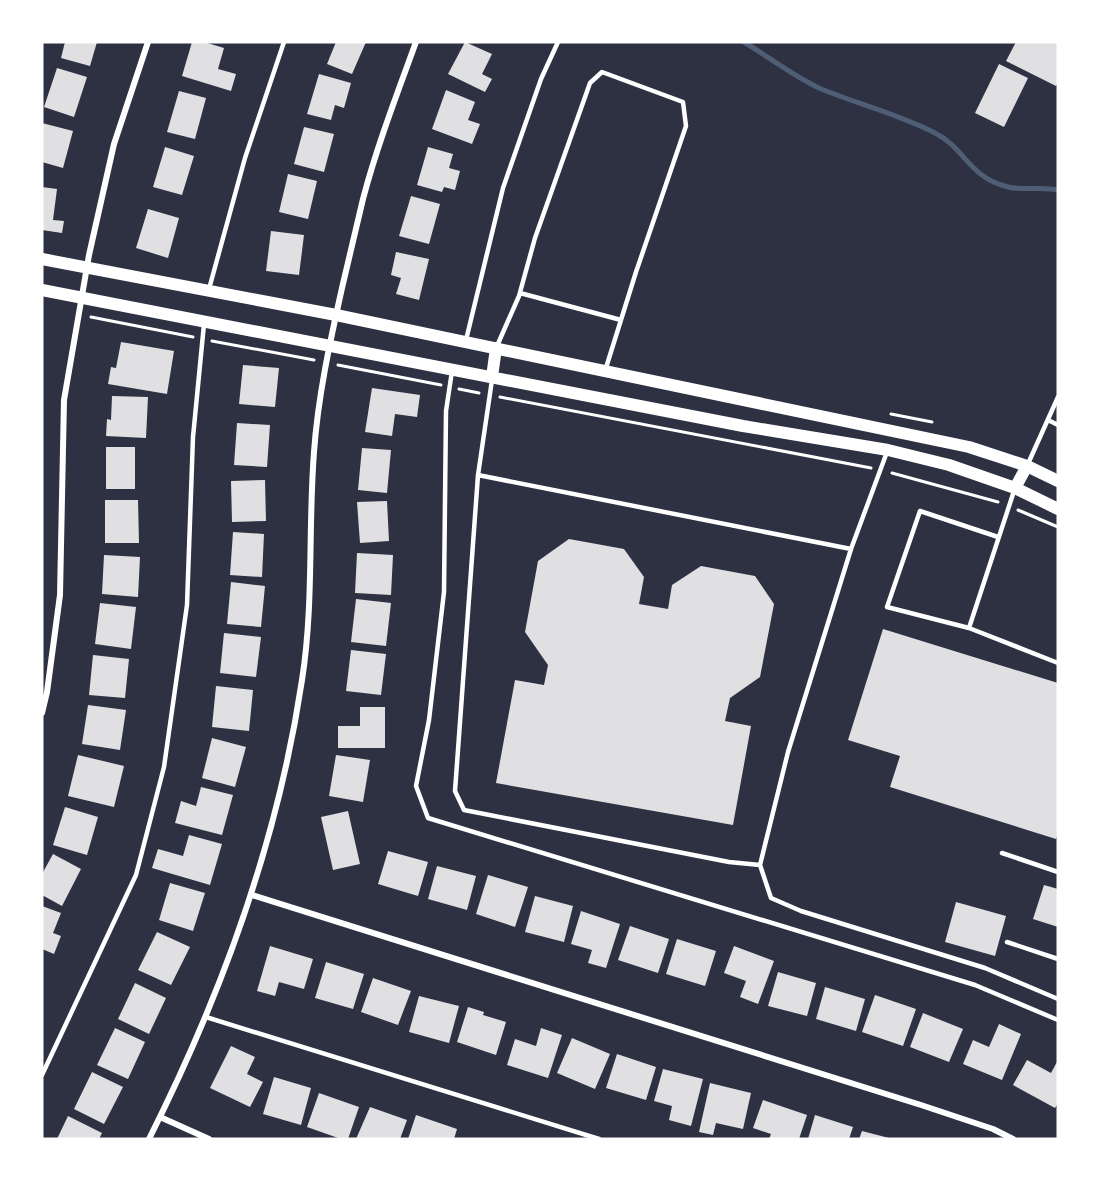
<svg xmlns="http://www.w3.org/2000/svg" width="1100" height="1181" font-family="Helvetica,sans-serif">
	<rect width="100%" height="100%" fill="#2d3142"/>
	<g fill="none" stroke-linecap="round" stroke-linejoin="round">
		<path stroke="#4f5d75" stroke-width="5" d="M744 42C769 57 793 76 819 88 857 104 898 114 935 133 965 148 969 178 1008 187 1024 191 1041 186 1058 190"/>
	</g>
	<path fill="#e0e0e3" d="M65 42H97L90 66 61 58Z
		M192 42H204L224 48 218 69 236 74 231 91 182 76Z
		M336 42H366L352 74 327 64Z
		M465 42 492 54 482 74 492 79 485 92 448 74Z
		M1016 42H1058V83L1056 86 1006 61Z
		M999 64 1028 78 1004 127 975 113Z
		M57 68 87 77 74 117 44 107Z
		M319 74 351 83 344 108 335 105 331 120 307 114Z
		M446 90 475 102 468 120 480 124 472 144 432 129Z
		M179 91 206 98 195 139 167 132Z
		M42 123 73 131 63 168 42 162Z
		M304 127 334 134 324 172 294 164Z
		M165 147 194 156 182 195 153 187Z
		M428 147 453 154 449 168 460 171 455 190 444 187 442 192 417 185Z
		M288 174 317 181 308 219 279 212Z
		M42 187 57 189 53 220 64 221 62 233 42 230Z
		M411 196 440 204 429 244 399 236Z
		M148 209 179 218 168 258 136 248Z
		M271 231 304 235 299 275 266 271Z
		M396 252 429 259 419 300 396 294 401 278 391 275Z
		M121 342 174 351 167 394 108 384 111 367 116 368Z
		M243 365 279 368 275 407 239 404Z
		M372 388 420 395 417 417 395 414 392 436 365 432Z
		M112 396 148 397 146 438 106 436 107 419 111 420Z
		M237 423 270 425 267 467 234 465Z
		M106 447H135V489H106Z
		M362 448 391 450 387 493 358 490Z
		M265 480 266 521 232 522 231 481Z
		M105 500H138L139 543H105Z
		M387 501 389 541 360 543 357 502Z
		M233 532 264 534 262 577 230 575Z
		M569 539 624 549 644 577 639 604 668 609 672 585 701 566 755 576 774 604 760 677 730 698 725 721 751 726 733 825 496 783 515 680 544 685 548 665 525 632 538 561Z
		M357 553 393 555 391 595 355 593Z
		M104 555 140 557 138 597 102 594Z
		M231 582 265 586 261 627 227 624Z
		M356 599 391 603 386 646 351 642Z
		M100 603 136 607 131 649 95 644Z
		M883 629 1058 683V834L1056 839 890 787 900 756 848 740Z
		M224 633 261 637 256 677 220 673Z
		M351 650 386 654 381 695 346 691Z
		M93 655 129 659 125 698 89 695Z
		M216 686 253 690 249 731 212 727Z
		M88 705 126 710 120 750 82 744Z
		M360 707H385V748H338V726H360Z
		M212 738 246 747 235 787 202 778Z
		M78 755 124 766 114 807 68 796Z
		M336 755 370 760 363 802 329 796Z
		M201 787 233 795 222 835 175 823 181 801 196 806Z
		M65 807 98 817 87 855 53 845Z
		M348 811 360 864 333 870 321 817Z
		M189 835 222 844 210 885 152 868 158 849 183 856Z
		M388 851 428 862 418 896 378 884Z
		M53 854 81 869 62 906 42 895V874Z
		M437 866 476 876 467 910 428 899Z
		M488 875 528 887 515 927 476 914Z
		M170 883 205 893 193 931 159 920Z
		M1044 885 1058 889V927L1033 919Z
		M535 896 573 906 564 942 525 932Z
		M956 902 1006 916 995 956 945 942Z
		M42 906 61 913 53 933 61 936 54 954 42 949Z
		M581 911 620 924 606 968 588 963 592 950 571 944Z
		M630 926 669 939 658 973 618 960Z
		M157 932 190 947 171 985 138 970Z
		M677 939 716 951 705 986 666 974Z
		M270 946 313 959 304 989 279 982 275 996 257 991Z
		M734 946 774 961 758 1004 740 997 746 981 724 973Z
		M326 962 364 974 353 1009 315 998Z
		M778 972 816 983 807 1016 768 1006Z
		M373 978 411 991 398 1025 361 1012Z
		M135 983 166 998 149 1034 118 1019Z
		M825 987 865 999 856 1031 816 1019Z
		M875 995 916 1009 903 1046 862 1032Z
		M419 996 459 1006 449 1043 409 1032Z
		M468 1007 484 1012 483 1015 506 1022 496 1055 457 1042Z
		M923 1013 963 1029 949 1062 910 1047Z
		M999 1024 1021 1034 1002 1080 963 1064 973 1040 989 1047Z
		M115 1028 145 1042 128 1079 97 1065Z
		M541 1028 562 1035 548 1078 507 1065 515 1039 536 1046Z
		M572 1038 610 1054 595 1089 557 1073Z
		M231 1046 255 1057 247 1074 263 1082 250 1107 210 1088Z
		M617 1054 656 1067 646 1100 606 1088Z
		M1027 1060 1051 1073 1058 1060V1103L1055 1108 1013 1085Z
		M663 1069 703 1079 691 1126 669 1120 672 1106 654 1101Z
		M92 1072 123 1087 104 1124 74 1109Z
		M274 1077 311 1088 301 1125 263 1114Z
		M710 1083 751 1093 743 1129 716 1123 713 1135 699 1132Z
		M319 1093 359 1107 348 1139H341L307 1127Z
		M763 1100 807 1115 799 1139H769L771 1134 753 1128Z
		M370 1107 407 1120 400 1139H356Z
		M416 1115 457 1129 454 1139H408Z
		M815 1115 853 1127 849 1139H808Z
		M68 1116 102 1133 99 1139H57Z
		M862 1131 889 1138 888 1139H859Z"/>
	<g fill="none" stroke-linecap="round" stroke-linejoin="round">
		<path stroke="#fff" stroke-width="3" d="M91 317 193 337
			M212 341 314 360
			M338 365 441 385
			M459 389 479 393
			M500 397 871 468
			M891 414 932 422
			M892 473 998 502
			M1018 510 1058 527"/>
		<path stroke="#fff" stroke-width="4.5" d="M209 289 245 158 284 42
			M520 293 621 320
			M466 340 503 188 541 79 558 42
			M497 346 519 296 535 238 590 83 602 72 683 102 686 126 636 272 605 371
			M452 371 446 411 444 592 429 720 416 786 428 818 975 985 1058 1020
			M492 380 478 475 455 791 464 810 729 862 760 865 788 752 851 549 887 452
			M1048 420 1058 425
			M1027 466 1058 397
			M478 475 851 549
			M1015 488 969 628 1058 663
			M969 628 887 607 920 511 998 537
			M1002 853 1058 872
			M760 865 771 898 801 911 985 968 1058 999
			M1007 942 1058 959
			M206 1017 599 1139
			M42 1075 136 875 164 767 187 605 193 437 204 324"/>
		<path stroke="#fff" stroke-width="6" d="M42 713 47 692 60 595 64 400 89 255 114 144 148 42
			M252 895 921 1105 993 1129 1013 1139
			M160 1117 209 1139
			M149 1139C222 994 278 841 302 680 314 604 308 528 314 452 318 396 330 342 342 288 349 259 356 229 363 199 377 146 397 94 416 42"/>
		<path stroke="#fff" stroke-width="12" d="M42 259 336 315 969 447 1027 466 1058 481
			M42 290 743 426 888 450 949 465 1015 488 1058 509
			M492 377 496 348
			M1015 488 1027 466"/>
	</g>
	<rect width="1100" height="1181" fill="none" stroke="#ffffff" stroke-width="87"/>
</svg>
